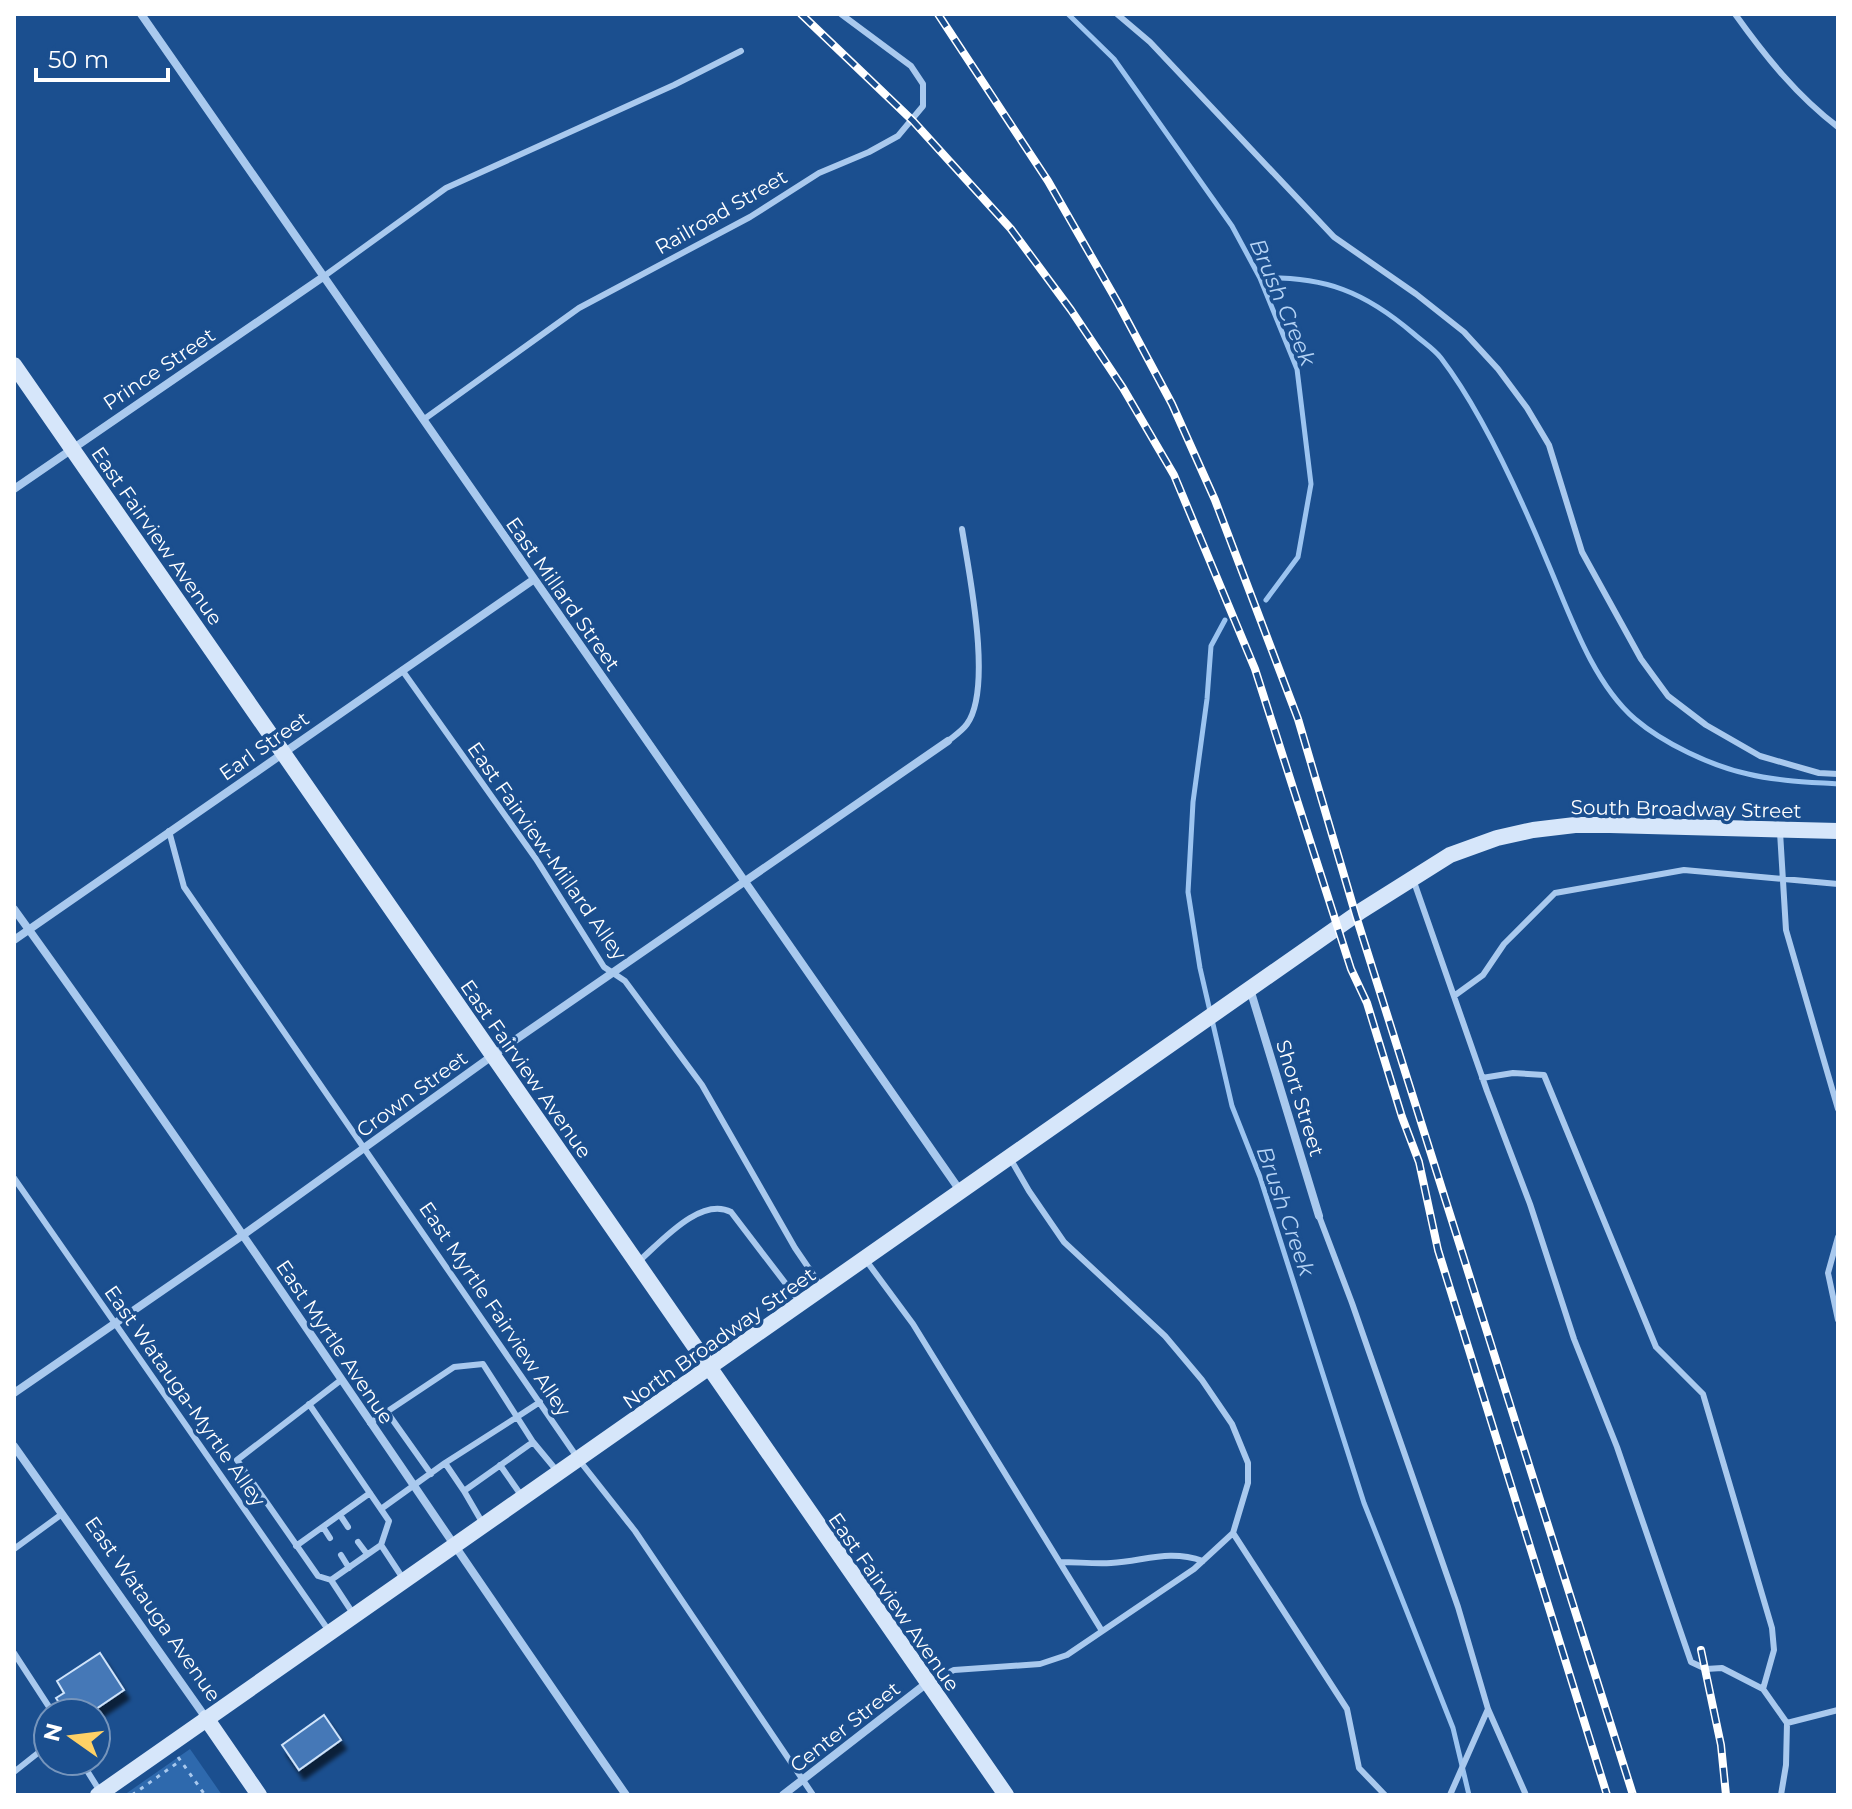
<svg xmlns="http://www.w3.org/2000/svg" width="1852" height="1809" font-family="Montserrat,sans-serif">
	<defs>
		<filter id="shadow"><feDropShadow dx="5" dy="9" stdDeviation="2" flood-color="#0009"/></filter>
	</defs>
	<rect width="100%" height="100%" fill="#1b4f8f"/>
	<path fill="#2e69ad" d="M190 1749 222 1795H124Z"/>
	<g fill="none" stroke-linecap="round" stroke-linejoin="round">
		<path stroke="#9cc4f0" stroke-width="5" d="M1068 14 1114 59 1232 226 1260 278 1297 369 1311 484 1298 557 1266 600
			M1260 278C1325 276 1365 292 1414 334 1423 342 1434 349 1441 358 1483 413 1521 498 1547 561 1569 612 1592 682 1635 719 1663 743 1711 766 1748 774 1777 781 1809 782 1838 784
			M1225 620 1211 646 1207 699 1193 802 1188 892 1200 968 1232 1106 1260 1177 1364 1503 1453 1728 1469 1795"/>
	</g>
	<path fill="#4478b7" stroke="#cfe3fa" stroke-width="2" filter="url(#shadow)" d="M100 1653 124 1690 90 1713H66L56 1698 64 1693 57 1681Z
		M324 1715 341 1740 299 1770 282 1745Z"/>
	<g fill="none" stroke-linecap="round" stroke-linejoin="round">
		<path stroke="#a9c9ee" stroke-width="3" stroke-dasharray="4 6" stroke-linecap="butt" d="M178 1757 205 1795
			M132 1795 180 1761"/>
		<path stroke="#a9c9ee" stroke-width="6" d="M1117 14 1150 42 1334 237 1416 294 1464 332 1498 369 1527 408 1549 445 1582 552 1641 659 1668 696 1706 725 1760 756 1819 773 1838 774
			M1735 14C1765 56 1797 96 1838 127
			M323 277 446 188 674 85 741 51
			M423 420 579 308 750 217 819 173 869 152 898 136 923 106V84L911 66 841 14
			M402 670 536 859 604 967 625 981 702 1085 795 1248 821 1286
			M948 741C954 736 962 731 967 724 993 688 969 573 962 529
			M169 831 184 887 579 1460 635 1531 813 1795
			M1780 832 1786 930 1838 1109
			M1413 879 1487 1091 1530 1204 1574 1339 1617 1447 1691 1662 1706 1669 1722 1668 1763 1689 1787 1723 1838 1710
			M1454 996 1483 975 1504 944 1555 893 1684 870 1838 884
			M1482 1078 1513 1073 1544 1075 1656 1347 1703 1394 1772 1628 1774 1650 1763 1689
			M14 1178 329 1631
			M1319 1216 1352 1303 1458 1607 1488 1709 1526 1795
			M1838 1237 1828 1273 1838 1320
			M865 1259 913 1324 1102 1631
			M638 1262C660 1243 700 1196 731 1212L799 1301
			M309 1404 389 1521 381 1545
			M387 1412 431 1474
			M370 1423 454 1367 483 1364 517 1417 445 1463 464 1491 533 1442 557 1471
			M533 1442 517 1417 540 1402
			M500 1465 521 1495
			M464 1491 482 1522
			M381 1509 445 1463
			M340 1515 348 1527
			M323 1527 330 1538
			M1233 1533 1347 1709 1359 1768 1385 1795
			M358 1542 367 1554
			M296 1546 370 1493
			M14 1549 62 1514
			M341 1555 349 1568
			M1061 1562C1077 1562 1094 1564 1111 1563 1145 1561 1168 1549 1203 1561
			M331 1580 318 1576 237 1460 341 1380
			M354 1615 331 1580 381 1545 404 1580
			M14 1653 53 1713
			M929 1682 954 1670 1040 1664 1067 1655 1194 1569 1233 1533 1248 1483V1463L1232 1424 1202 1380 1165 1336 1064 1242 1029 1191 1010 1158
			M81 1761 101 1793
			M14 1772 48 1745
			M1450 1795 1488 1709
			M1781 1795 1786 1765 1787 1723"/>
		<path stroke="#a9c9ee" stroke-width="8" d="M141 14 961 1192
			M14 489 323 277
			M14 909C224 1200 421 1500 626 1795
			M14 940 533 580
			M1250 989 1319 1216
			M14 1393 243 1235 492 1056 948 741
			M14 1446 206 1718
			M783 1795 927 1683"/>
		<path stroke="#d6e6fa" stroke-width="16" d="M14 365 1006 1795
			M206 1718 259 1795
			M98 1795 1361 911 1450 855 1497 838 1533 830 1575 825H1610L1838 831"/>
		<defs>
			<path id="rail" d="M801 14 913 121 1011 229 1071 310 1123 388 1174 475 1255 669 1351 969 1367 1003 1402 1117 1419 1162 1438 1250 1607 1795
				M938 14 1048 181 1118 303 1172 404 1215 500 1298 719 1356 916 1633 1795
				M1701 1650 1721 1745 1726 1795"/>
		</defs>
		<use href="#rail" stroke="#fff" stroke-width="8"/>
		<use href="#rail" stroke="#1b4f8f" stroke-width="5" stroke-dasharray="15" stroke-linecap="butt"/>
	</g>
	<g text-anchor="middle" stroke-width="7" stroke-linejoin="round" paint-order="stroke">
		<g font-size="20" fill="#fff" stroke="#1b4f8f">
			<text transform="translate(721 212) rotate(-30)" y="7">Railroad Street</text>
			<text transform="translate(159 369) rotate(-34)" y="7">Prince Street</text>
			<text transform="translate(157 536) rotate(55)" y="7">East Fairview Avenue</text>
			<text transform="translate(563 594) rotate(55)" y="7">East Millard Street</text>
			<text transform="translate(264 746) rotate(-35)" y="7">Earl Street</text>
			<text transform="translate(1686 809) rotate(1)" y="7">South Broadway Street</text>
			<text transform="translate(547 851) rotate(55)" y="7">East Fairview-Millard Alley</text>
			<text transform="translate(526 1069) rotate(55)" y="7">East Fairview Avenue</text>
			<text transform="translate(412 1094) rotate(-36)" y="7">Crown Street</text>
			<text transform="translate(1300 1098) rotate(73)" y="7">Short Street</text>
			<text transform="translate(495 1309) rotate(56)" y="7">East Myrtle Fairview Alley</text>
			<text transform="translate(719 1338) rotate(-35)" y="7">North Broadway Street</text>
			<text transform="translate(335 1342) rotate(56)" y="7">East Myrtle Avenue</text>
			<text transform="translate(185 1396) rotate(55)" y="7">East Watauga-Myrtle Alley</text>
			<text transform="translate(894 1602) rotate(55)" y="7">East Fairview Avenue</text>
			<text transform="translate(153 1609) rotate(55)" y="7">East Watauga Avenue</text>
			<text transform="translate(845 1727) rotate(-38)" y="7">Center Street</text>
		</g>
		<g font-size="22" font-style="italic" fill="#b5d3f5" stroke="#1b4f8f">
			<text transform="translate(1283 302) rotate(67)" y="8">Brush Creek</text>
			<text transform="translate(1286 1211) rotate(71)" y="8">Brush Creek</text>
		</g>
	</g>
	<rect width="1852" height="1809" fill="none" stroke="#ffffff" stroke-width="32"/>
	<g transform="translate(72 1737) rotate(284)"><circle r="38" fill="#1b4f8f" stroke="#7695bc" stroke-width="2"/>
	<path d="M0-6L14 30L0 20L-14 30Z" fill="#ffd166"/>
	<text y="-12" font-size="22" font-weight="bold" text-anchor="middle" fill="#ffffff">N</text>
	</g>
	<path d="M36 68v12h132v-12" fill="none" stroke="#ffffff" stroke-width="4"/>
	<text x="48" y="68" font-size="24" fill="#ffffff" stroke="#1b4f8f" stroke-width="6" paint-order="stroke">50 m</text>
</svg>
